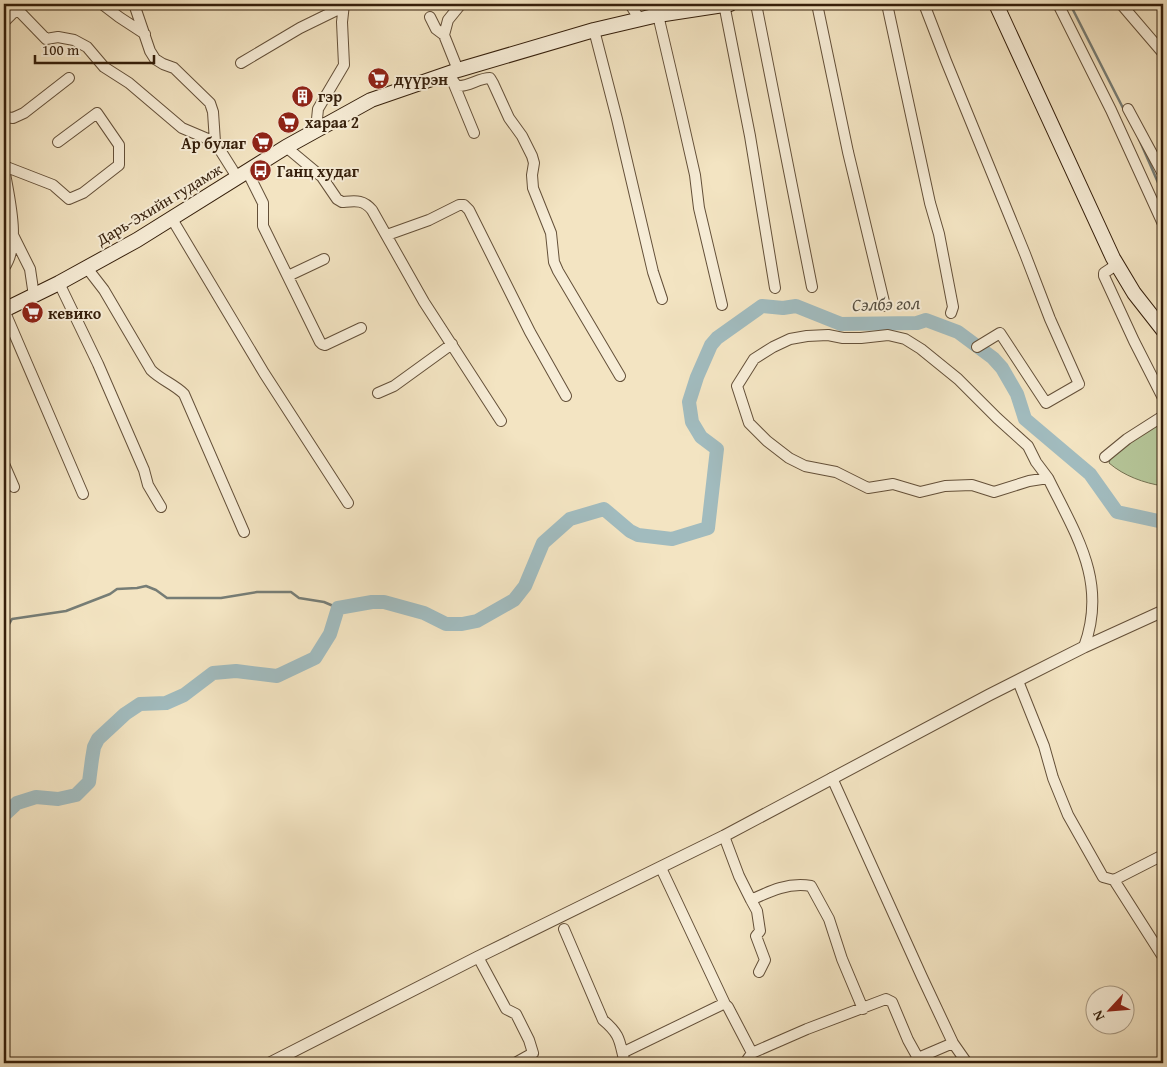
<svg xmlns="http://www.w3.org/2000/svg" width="1167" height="1067" font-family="'Gentium Book Plus',serif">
	<rect width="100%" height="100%" fill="#f3e4c2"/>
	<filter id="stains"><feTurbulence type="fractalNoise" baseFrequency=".004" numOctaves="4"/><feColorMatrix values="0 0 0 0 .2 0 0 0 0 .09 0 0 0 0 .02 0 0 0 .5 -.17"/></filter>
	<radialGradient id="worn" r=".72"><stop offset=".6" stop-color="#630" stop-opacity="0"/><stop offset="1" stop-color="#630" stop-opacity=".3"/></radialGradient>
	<path fill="#b5c598" stroke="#757252" d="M1163 419V486C1144 483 1124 476 1109 463 1112 448 1150 428 1163 419Z"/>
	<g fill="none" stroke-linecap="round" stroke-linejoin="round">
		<path stroke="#767d76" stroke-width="2.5" d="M1070 4 1124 110
			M1139 139 1163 194
			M4 629 8 626 12 619 66 611 110 594 117 589 137 588 146 586 156 590 167 598H221L257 592H291L299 598 324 602 338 608"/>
		<path stroke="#a1bbbe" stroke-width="14" d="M4 815 17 803 36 797 58 799 76 795 89 782 92 759 94 747 98 739 125 714 140 704 166 703 184 695 213 673 236 671 277 676 315 658 330 634 338 608 372 602H384L424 613 446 624H462L477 621 514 600 525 586 543 543 570 519 604 509 630 531 638 535 672 539 708 528 717 449 701 437 692 422 689 402 697 377 711 345 717 338 762 306 783 308 796 306 841 324 917 323 926 320 958 332 993 358 1002 368 1017 394 1025 419 1090 474 1117 512 1163 522"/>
		<defs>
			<path id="minor" d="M102 4 119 17 145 34
				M134 4 150 51 155 59 163 64 174 68 210 103 213 112 215 142
				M630 4 640 20
				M724 4 750 136 775 288
				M756 4 812 287
				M817 4 848 152 885 306
				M887 4 930 203 939 234 953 307 951 313
				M924 4 946 61 1025 254 1050 319 1079 384 1046 403 1000 333 977 347
				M1058 4 1111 110 1163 224
				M1121 4 1163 53
				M658 15 680 109 695 175 699 208 722 305
				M430 17 436 29 444 35 458 70
				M4 22 17 9 46 39 58 37 74 40 87 47 104 67 129 83 182 128 215 142 237 177
				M594 30 617 119 653 272 662 299
				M444 35 448 20 461 4
				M241 63 300 28 343 7
				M448 74 457 86C469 87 478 78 490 78L493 83 509 118 522 136 532 156 534 163 532 175 533 188 551 233 554 262 558 271 620 376
				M453 82 474 133
				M1128 109 1163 174
				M4 117 13 118 24 113 69 78
				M316 129 318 109 344 65 342 22 344 4
				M286 147 322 177 337 199 342 202C355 201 363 199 372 210L424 302 501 421
				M4 166 53 185 69 199 83 193 119 165V145L97 113 58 142
				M4 167C8 195 22 243 4 268
				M247 171 263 203V226L320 342 322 344 325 345 361 328
				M172 219 264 373 348 503
				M13 235 30 269 34 296
				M387 235 429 220 459 205H464L469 210 530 332 566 396
				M1116 265 1104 273V276L1134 341 1163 398
				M87 268 104 290 151 370C161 380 174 384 184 394L244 532
				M288 276 324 259
				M59 283 98 364 144 470 148 485 161 507
				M4 310 83 494
				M378 393 394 386 452 344
				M1105 457 1127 439 1163 416
				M4 464 14 487
				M1048 478 1036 462 1028 446 997 418 958 379 921 349 905 339 888 335 861 338H843L828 335 807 336 790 339 773 347 754 359 737 386 749 423 767 441 789 458 805 466 836 472 868 488 893 484 920 492 945 486 972 485 994 492 1029 481 1048 478C1076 535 1108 582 1084 647
				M1018 681 1044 746 1053 778 1068 815 1103 877 1114 880 1163 855
				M832 778 922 977 953 1043 967 1063
				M724 836 739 876 751 900C770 891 789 882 811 886L829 919 842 959 863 1009
				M661 868 725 1004
				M1114 880 1163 957
				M751 900 757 911 760 931 756 936 765 960 759 972
				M564 929 603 1020C622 1036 619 1042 625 1063
				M478 957 506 1009 516 1014 529 1040 533 1053 515 1063
				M624 1052 721 1005 725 1004 728 1007 752 1053
				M745 1063 752 1053 807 1029 886 999 892 1002 908 1040 918 1058 953 1043"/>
			<path id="tertiary" d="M270 1063 478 957 724 836 989 695 1084 647 1163 611"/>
			<path id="secondary" d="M996 4 1113 258 1134 293 1163 330
				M4 310 59 283 137 240 286 147 371 100 458 70 594 30 658 15 730 4"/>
		</defs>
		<use href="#minor" stroke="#645039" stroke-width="12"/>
		<use href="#tertiary" stroke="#645039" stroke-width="13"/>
		<use href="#secondary" stroke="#351f0b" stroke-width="16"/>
		<use href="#minor" stroke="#f7edd7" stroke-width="10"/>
		<use href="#tertiary" stroke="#f7edd7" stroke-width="11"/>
		<use href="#secondary" stroke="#f7edd7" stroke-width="14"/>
	</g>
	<defs>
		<symbol id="supermarket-disc" viewBox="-11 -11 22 22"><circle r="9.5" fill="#8f2418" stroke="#f7edd7"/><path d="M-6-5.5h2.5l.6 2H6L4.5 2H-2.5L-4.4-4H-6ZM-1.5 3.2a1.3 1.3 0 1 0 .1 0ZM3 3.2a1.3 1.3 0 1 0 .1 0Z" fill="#fff"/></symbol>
		<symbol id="building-disc" viewBox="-11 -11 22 22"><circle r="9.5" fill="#8f2418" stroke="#f7edd7"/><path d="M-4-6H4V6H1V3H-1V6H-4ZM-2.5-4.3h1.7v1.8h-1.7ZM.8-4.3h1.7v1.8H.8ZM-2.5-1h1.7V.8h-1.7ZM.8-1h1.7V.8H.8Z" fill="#fff"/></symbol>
		<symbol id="bus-disc" viewBox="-11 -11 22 22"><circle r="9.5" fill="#8f2418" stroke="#f7edd7"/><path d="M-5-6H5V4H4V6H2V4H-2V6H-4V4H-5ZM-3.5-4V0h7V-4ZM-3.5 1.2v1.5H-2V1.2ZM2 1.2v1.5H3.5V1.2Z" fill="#fff"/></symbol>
	</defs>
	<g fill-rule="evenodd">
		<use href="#supermarket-disc" x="366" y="66" width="25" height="25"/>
		<use href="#building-disc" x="290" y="84" width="25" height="25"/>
		<use href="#supermarket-disc" x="276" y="110" width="25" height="25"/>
		<use href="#supermarket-disc" x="250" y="130" width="25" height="25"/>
		<use href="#bus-disc" x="248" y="158" width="25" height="25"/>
		<use href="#supermarket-disc" x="20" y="300" width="25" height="25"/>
	</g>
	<g text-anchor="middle" stroke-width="4" stroke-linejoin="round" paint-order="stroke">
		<g font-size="16" font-weight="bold" fill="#351f0b" stroke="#f7edd7" text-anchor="start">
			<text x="394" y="85">дүүрэн</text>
			<text x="318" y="102">гэр</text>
			<text x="305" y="128">хараа 2</text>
			<text x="246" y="149" text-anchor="end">Ар булаг</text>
			<text x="277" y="177">Ганц худаг</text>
			<text x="48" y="319">кевико</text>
		</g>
		<g font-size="16" fill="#351f0b" stroke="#f7edd7">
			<text transform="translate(159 204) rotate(-31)" y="6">Дарь-Эхийн гудамж</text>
		</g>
		<g font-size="18" font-style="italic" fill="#554e41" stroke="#f7edd7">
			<text transform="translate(886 304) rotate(-2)" y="6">Сэлбэ гол</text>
		</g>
	</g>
	<rect width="1167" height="1067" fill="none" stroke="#f3e4c2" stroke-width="20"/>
	<rect x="5" y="5" width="1157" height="1057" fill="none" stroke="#351f0b" stroke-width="2.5"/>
	<rect x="10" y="10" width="1147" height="1047" fill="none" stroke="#351f0b"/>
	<g transform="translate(1110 1010) rotate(244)"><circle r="24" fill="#f7edd7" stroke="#a99b85"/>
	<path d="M0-4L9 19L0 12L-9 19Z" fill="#8f2418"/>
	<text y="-8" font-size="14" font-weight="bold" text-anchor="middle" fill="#351f0b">N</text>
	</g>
	<path d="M35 55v8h119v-8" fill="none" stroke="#351f0b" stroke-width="2.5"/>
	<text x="42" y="55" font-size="15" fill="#351f0b" stroke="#f7edd7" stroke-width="4" paint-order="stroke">100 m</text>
	<rect width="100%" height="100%" filter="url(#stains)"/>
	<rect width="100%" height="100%" fill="url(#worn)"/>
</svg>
